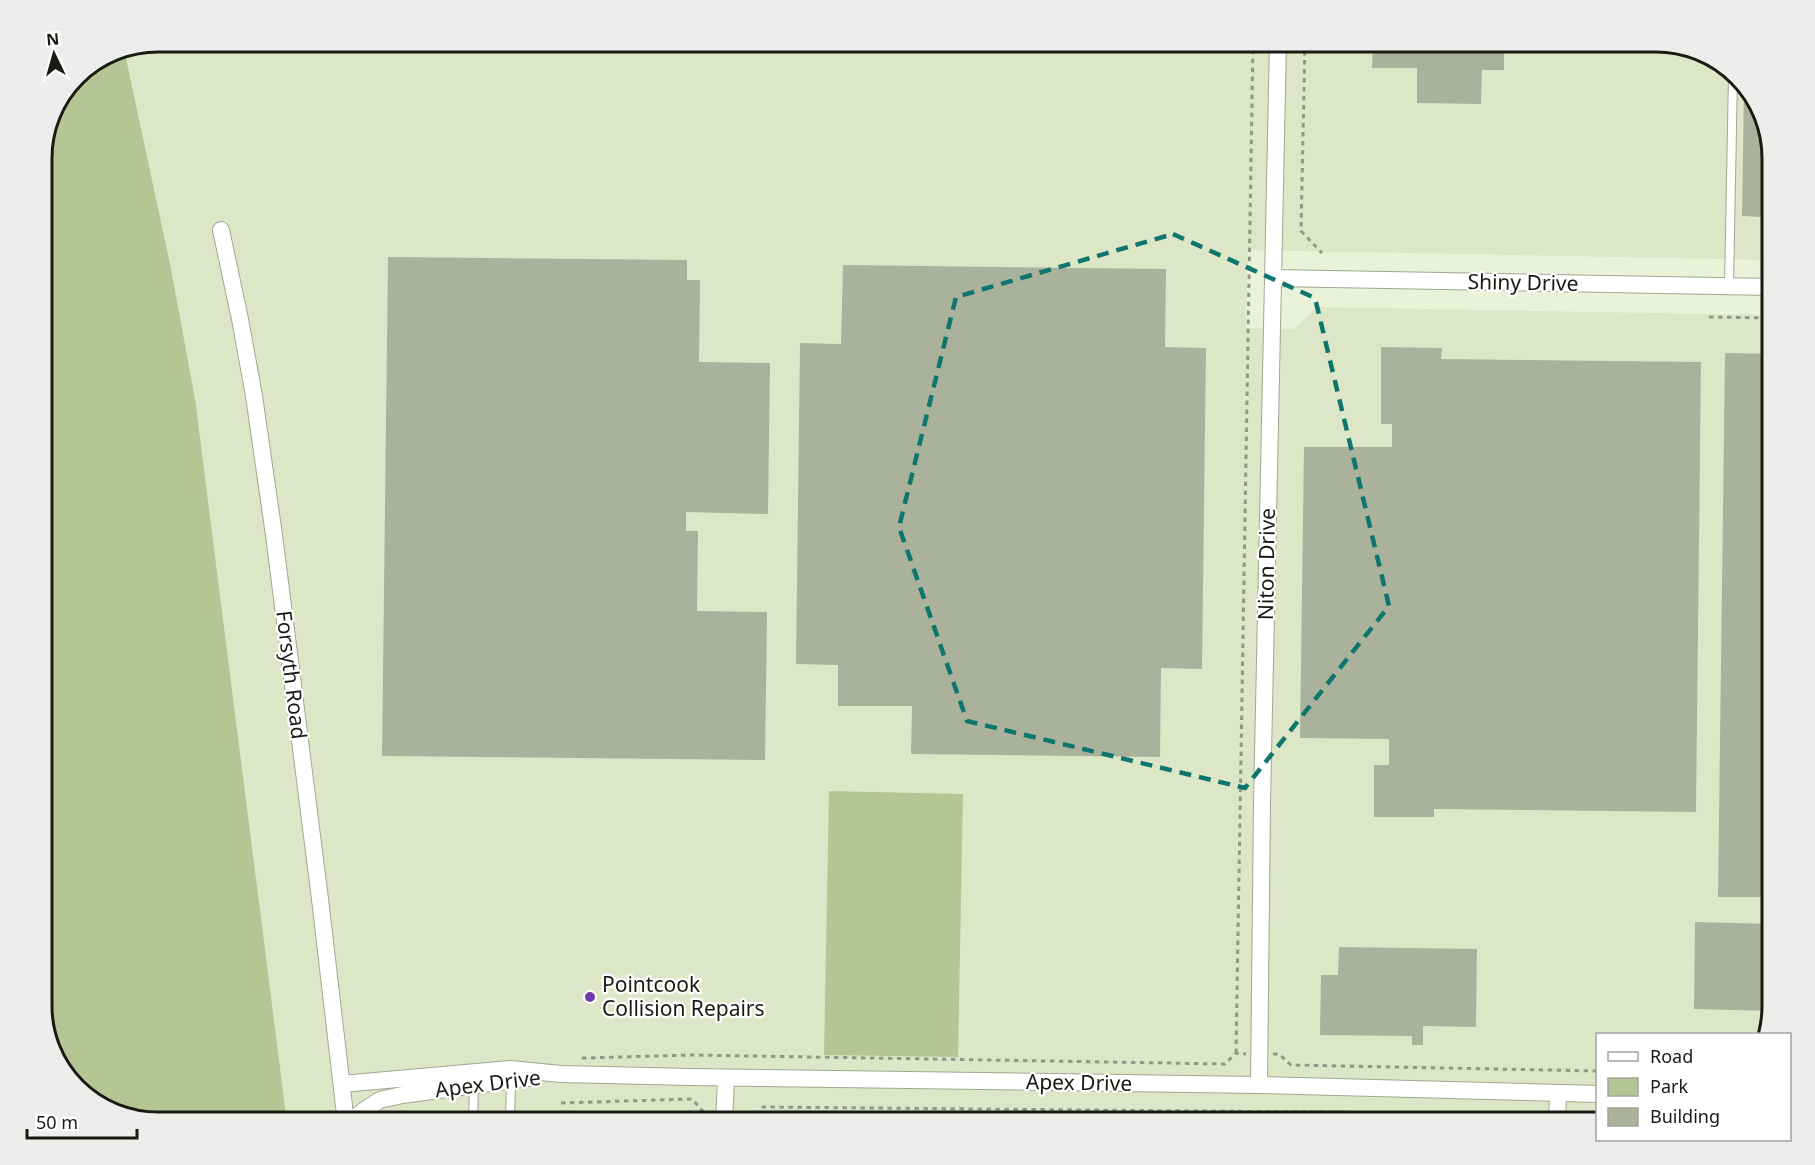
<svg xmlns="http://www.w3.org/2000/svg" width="1815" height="1165" font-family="'Noto Sans',sans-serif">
	<rect width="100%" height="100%" fill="#eaf2da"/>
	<path fill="#dde7c8" d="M159 42H1656L1721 61 1758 101 1773 158V260L1248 250 1246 328 1294 329 1317 307 1773 315V1007L1765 1034H1598L1597 1123H159L94 1104 57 1064 42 1014V151L51 114 76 76 114 51Z"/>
	<path fill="#b6c594" d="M124 49 171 269 195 399 287 1123H159L94 1104 57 1064 42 1014V151C45 139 46 125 51 114 62 88 96 54 124 49Z
		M829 791 963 794 958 1057 824 1055Z"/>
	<path fill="#abb29b" d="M1373 42H1504V70H1482L1481 104 1417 103V68H1372Z
		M1744 86 1758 101 1773 158V242H1761V217L1742 216Z
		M388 257 687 260V280H700L699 362 770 363 768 514 686 512V531H698L697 611 767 612 765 760 382 756Z
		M843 265 1166 269 1165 347 1206 348 1202 669 1161 668 1160 757 911 754 912 706H838V665L796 664 800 343 841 344Z
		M1381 347 1442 348 1441 359 1701 362 1696 812 1434 809V817H1374V765H1389V739L1300 738 1304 447H1392V424H1381Z
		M1725 353 1773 354V897H1718Z
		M1695 922 1773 924 1772 1011 1694 1009Z
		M1339 947 1477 949 1476 1027 1423 1026V1045H1412V1036L1320 1035 1321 975H1338Z"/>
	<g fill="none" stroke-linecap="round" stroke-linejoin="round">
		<defs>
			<path id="lane" d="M1729 287 1733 75
				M473 1123 474 1085
				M510 1123 511 1081"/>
			<path id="street" d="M221 230 240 319 254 396 274 535 320 899 346 1123
				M1273 278 1773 287
				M342 1084 510 1069 561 1074 692 1077 1259 1085 1598 1094
				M1259 1085 1262 803 1278 42
				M350 1123 363 1111 380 1100 402 1095 528 1078
				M724 1123 726 1078
				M1557 1123 1558 1093"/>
		</defs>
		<use href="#lane" stroke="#a0a891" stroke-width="10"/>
		<use href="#street" stroke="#a0a891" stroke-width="18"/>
		<path stroke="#929786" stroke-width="3" stroke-dasharray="4.5 4.5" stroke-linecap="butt" d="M1305 42 1301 231 1322 253
			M1709 317 1773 318
			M1236 1053 1253 42
			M1273 1054H1279L1291 1065 1598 1071
			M582 1058 692 1055 1225 1064 1236 1053 1246 1054
			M561 1103 692 1099 708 1117
			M739 1118H752L763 1107 1524 1114 1533 1123
			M1581 1123 1590 1114 1598 1115"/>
		<use href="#lane" stroke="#fff" stroke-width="8"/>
		<use href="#street" stroke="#fff" stroke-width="16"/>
	</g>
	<path fill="none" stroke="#0f766e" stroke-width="4.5" stroke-dasharray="12 8" stroke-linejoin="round" d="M1173 234 1315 298 1389 606 1245 788 967 721 899 527 956 297Z"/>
	<circle fill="#723ab1" stroke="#fff" stroke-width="2" cx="590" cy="997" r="6"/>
	<g text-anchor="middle" stroke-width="4.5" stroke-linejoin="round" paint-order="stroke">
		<g font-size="21" fill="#191b13" stroke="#fff">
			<text transform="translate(1523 283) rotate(1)" y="7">Shiny Drive</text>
			<text transform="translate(1267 564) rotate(-89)" y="7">Niton Drive</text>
			<text transform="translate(291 675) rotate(83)" y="7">Forsyth Road</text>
			<text transform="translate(1079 1083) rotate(1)" y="7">Apex Drive</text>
			<text transform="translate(488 1084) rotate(-7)" y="7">Apex Drive</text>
		</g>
		<g font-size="21" fill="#191b13" stroke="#fff" text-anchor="start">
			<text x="602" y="992">Pointcook<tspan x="602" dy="24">Collision Repairs</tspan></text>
		</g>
	</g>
	<path d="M0 0H1815V1165H0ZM158 52H1656A106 106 0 0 1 1762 158V1006A106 106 0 0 1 1656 1112H158A106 106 0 0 1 52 1006V158A106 106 0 0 1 158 52Z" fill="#ededec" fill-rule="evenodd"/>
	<path fill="none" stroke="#191b13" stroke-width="3" d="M158 52H1656A106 106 0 0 1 1762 158V1006A106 106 0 0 1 1656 1112H158A106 106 0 0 1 52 1006V158A106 106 0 0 1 158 52Z"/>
	<rect x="1596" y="1033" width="195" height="108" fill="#ffffff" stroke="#a3a4a1" stroke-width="1.5"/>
	<rect x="1608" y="1052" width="30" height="9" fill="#ffffff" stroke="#a3a4a1" stroke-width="1.5"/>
	<text x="1650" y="1063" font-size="18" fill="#191b13">Road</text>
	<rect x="1608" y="1078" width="30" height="18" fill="#b6c594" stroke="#a3a4a1" stroke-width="1.5"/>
	<text x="1650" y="1093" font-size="18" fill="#191b13">Park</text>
	<rect x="1608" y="1108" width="30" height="18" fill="#abb29b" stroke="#a3a4a1" stroke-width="1.5"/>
	<text x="1650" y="1123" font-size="18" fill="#191b13">Building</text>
	<g transform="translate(54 54) rotate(355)" stroke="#ffffff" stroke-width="4.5" paint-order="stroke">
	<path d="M0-4.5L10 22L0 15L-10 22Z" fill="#191b13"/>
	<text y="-9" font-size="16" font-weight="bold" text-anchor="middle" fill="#191b13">N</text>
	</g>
	<path d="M27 1129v9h110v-9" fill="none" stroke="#191b13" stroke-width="3"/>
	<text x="36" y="1129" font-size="18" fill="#191b13" stroke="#ffffff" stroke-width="4.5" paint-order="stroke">50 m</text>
</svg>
